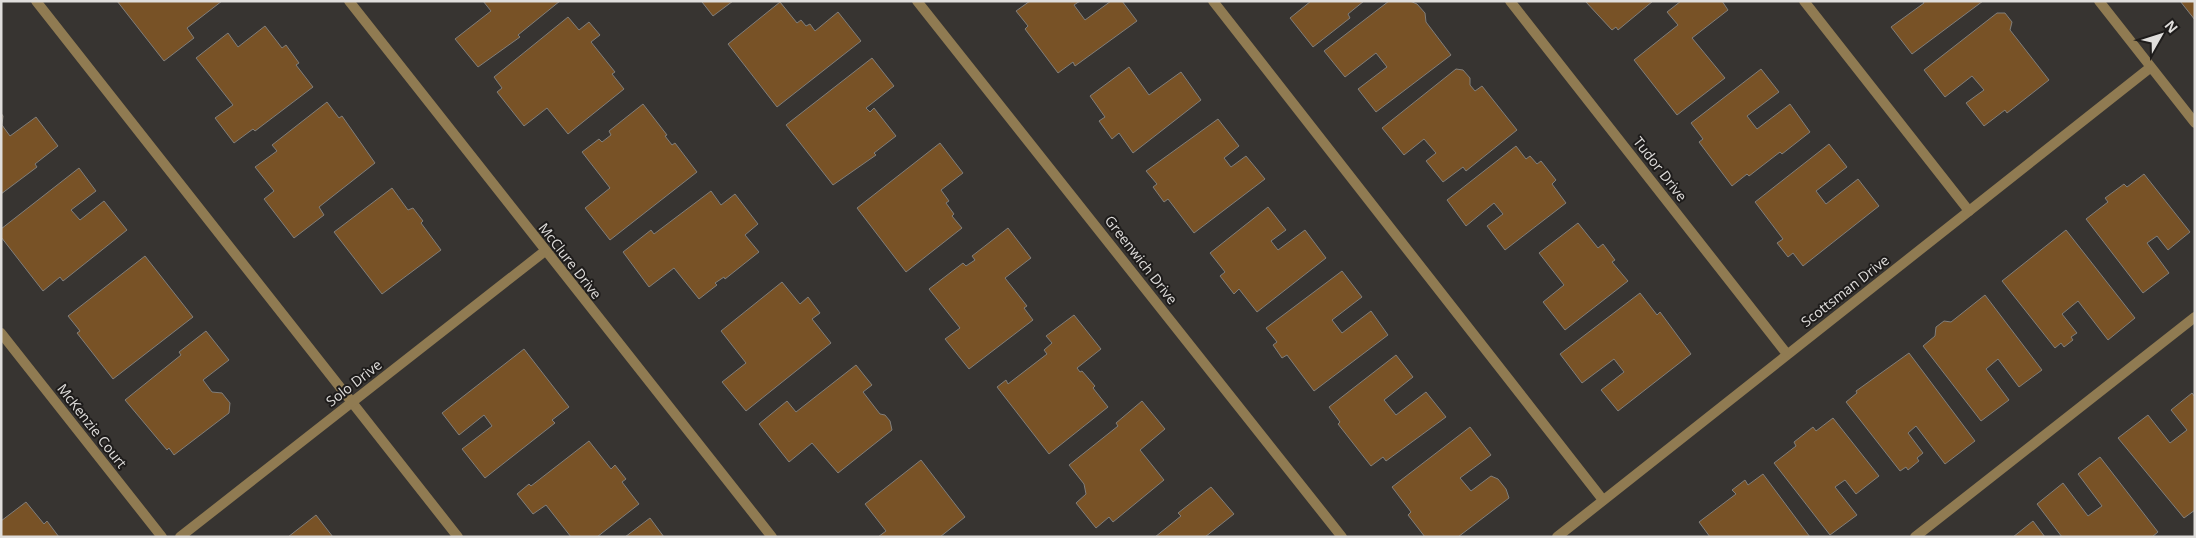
<svg xmlns="http://www.w3.org/2000/svg" width="2196" height="538" font-family="'Open Sans',sans-serif">
	<rect width="100%" height="100%" fill="#373431"/>
	<path fill="#785226" stroke="#817e7a" d="M117 1H222L187 28 194 38 164 61Z
		M483 1H560L518 35 520 37 478 67 455 39 491 11Z
		M704 1H733L713 16 702 2Z
		M1030 1H1080L1074 5 1085 20 1111 1H1122L1137 21 1075 66 1073 62 1058 73 1025 29 1028 26 1016 11Z
		M1311 1H1364L1348 14 1350 18 1313 47 1290 18Z
		M1389 1H1410L1417 4 1425 13 1426 22 1451 55 1376 112 1358 89 1387 67 1376 53 1345 77 1324 51Z
		M1585 1H1653L1618 30 1616 27 1612 30Z
		M1681 1H1722L1728 10 1692 38 1725 78 1677 115 1634 60 1678 25 1667 12Z
		M1923 1H1983L1912 54 1891 27 1924 3Z
		M2180 1H2195V20Z
		M780 2 797 23 801 20 806 26 810 24 815 31 838 12 861 41 777 107 728 44Z
		M1997 13H2005L2012 22 2010 30 2049 80 2007 113 2005 110 1984 126 1966 103 1984 90 1972 76 1945 97 1924 70Z
		M568 17 579 30 589 22 600 35 591 42 615 72 612 74 624 89 568 134 547 108 524 126 497 92 502 88 494 77Z
		M265 26 282 48 286 45 299 63 296 65 313 87 255 131 253 129 234 143 215 118 233 105 196 58 228 33 238 47Z
		M872 58 894 86 866 108 870 112 874 108 896 136 874 153 876 155 833 185 786 125Z
		M1129 67 1149 95 1181 72 1201 100 1133 153 1119 133 1112 139 1099 121 1105 117 1090 96Z
		M1456 69 1463 70 1470 78V85L1475 91 1482 86 1517 130 1466 171 1463 167 1443 182 1426 161 1436 153 1424 139 1404 155 1382 128Z
		M1761 69 1779 92 1747 116 1757 129 1790 104 1810 132 1782 154 1780 152 1749 176 1747 174 1732 186 1699 142 1703 139 1691 123Z
		M327 102 339 118 342 116 375 163 319 207 324 215 294 238 264 199 274 191 255 167 277 151 272 145Z
		M643 104 667 135 665 136 672 145 675 143 697 172 610 240 585 208 610 188 582 152 599 139 602 142 611 135 609 131Z
		M1 113 3 116 2 125 10 136 36 117 58 146 35 164 37 167 1 194Z
		M1218 119 1239 146 1224 158 1231 167 1246 156 1265 179 1194 233 1168 199 1164 202 1153 187 1157 184 1146 171Z
		M940 143 963 173 941 190 949 201 946 203 954 214 952 216 962 228 906 272 857 208Z
		M1829 144 1847 167 1816 191 1826 204 1858 179 1879 206 1803 266 1793 253 1788 257 1777 243 1783 239 1755 202Z
		M1516 146 1526 159 1530 156 1537 164 1541 161 1556 180 1552 184 1566 203 1505 250 1487 226 1503 214 1494 203 1466 226 1447 200Z
		M79 168 96 191 71 210 80 220 104 201 127 230 63 281 60 277 43 291 1 237V229Z
		M2144 174 2190 232 2168 250 2157 236 2147 243 2169 273 2143 293 2086 219 2108 202 2105 198 2124 184 2127 187Z
		M392 188 408 210 413 208 423 221 421 223 441 250 382 294 334 232Z
		M711 191 721 205 735 194 758 224 745 235 759 252 725 279 724 277 715 283 717 285 699 299 674 268 649 287 623 252 651 230 654 234Z
		M1268 207 1286 230 1271 241 1278 250 1305 230 1326 258 1257 312 1239 289 1234 294 1220 276 1225 272 1210 253Z
		M1578 223 1598 248 1603 244 1615 260 1612 262 1628 281 1565 330 1543 302 1564 285 1539 253Z
		M1008 228 1031 258 1005 278 1027 306 1024 308 1033 320 969 369 945 339 960 328 929 289 963 263 966 266 975 260 972 256Z
		M2066 230 2135 318 2108 340 2078 301 2062 314 2077 333 2071 337 2073 340 2064 347 2061 343 2055 348 2002 281Z
		M145 256 193 317 113 379 77 333 80 331 68 316Z
		M1342 271 1362 297 1332 320 1342 333 1371 311 1388 335 1314 391 1287 355 1282 358 1273 345 1277 342 1266 328Z
		M782 282 800 304 808 297 820 313 812 319 831 343 746 411 722 382 746 363 721 331Z
		M1640 293 1657 315 1660 312 1691 354 1618 411 1601 390 1624 372 1614 359 1582 383 1560 354Z
		M1985 295 2042 370 2019 387 1998 359 1986 369 2009 400 1981 421 1923 346 1935 336 1936 327 1944 321 1951 322Z
		M1074 315 1101 349 1077 368 1080 372 1082 371 1095 386 1093 388 1108 407 1049 454 997 387 1006 380 1008 384 1047 354 1044 350 1052 343 1046 336Z
		M206 331 229 360 203 380 212 392 222 393 230 403 229 413 174 455 169 448 167 450 125 400 181 355 179 352Z
		M524 349 569 407 552 420 555 423 485 478 462 449 492 426 484 415 459 435 442 413Z
		M1909 353 1975 441 1945 464 1916 426 1908 433 1923 453 1917 458 1919 461 1908 470 1906 467 1900 471 1846 402 1857 393 1856 391Z
		M1396 355 1413 377 1384 400 1396 415 1426 392 1446 417 1386 461 1383 457 1371 466 1338 424 1340 422 1329 407Z
		M856 365 872 385 863 392 880 414 885 415 890 421 892 430 838 473 812 443 789 462 759 424 787 401 796 412Z
		M2192 393 2195 397V510L2184 518 2118 438 2148 415 2170 443 2187 430 2171 410Z
		M1142 401 1165 429 1140 450 1164 480 1113 522 1109 517 1096 528 1076 503 1086 494 1084 484 1069 465 1118 426 1116 423Z
		M1833 418 1879 476 1856 494 1845 480 1835 487 1857 515 1830 535 1774 463 1796 446 1794 442 1813 427 1816 431Z
		M1470 427 1491 455 1460 478 1471 491 1491 476 1498 479 1506 489 1509 498 1458 537H1425L1408 515 1411 512 1392 487Z
		M589 441 611 469 615 465 626 479 622 482 639 504 597 537H571L546 505 533 514 517 494 529 484 531 486Z
		M2100 457 2158 532 2152 537H2062L2037 504 2063 483 2088 516 2102 506 2078 474Z
		M921 460 965 517 940 537H878L886 531 865 504Z
		M1763 474 1810 537H1710L1699 522 1736 494 1732 490 1745 480 1748 485Z
		M1211 487 1234 514 1205 537H1155L1181 516 1178 513Z
		M26 502 44 524 47 521 59 537H1V521Z
		M316 515 333 537H288Z
		M650 518 664 537H625Z
		M2033 521 2045 537H2013Z"/>
	<g fill="none" stroke-linecap="round" stroke-linejoin="round">
		<path stroke="#907b52" stroke-width="10" d="M36 1 458 537
			M1213 1 1603 500
			M1804 1 1969 211
			M1915 537 2195 317"/>
		<path stroke="#907b52" stroke-width="10" d="M349 1 772 537
			M917 1 1342 537
			M1510 1 1787 354
			M2099 1 2195 123
			M1 333 162 537
			M180 537 545 251
			M1557 537 2151 67"/>
	</g>
	<g text-anchor="middle" stroke-width="4" stroke-linejoin="round" paint-order="stroke">
		<g font-size="14" fill="#e0dedc" stroke="#1e1c1b">
			<text transform="translate(1660 169) rotate(52)" y="5">Tudor Drive</text>
			<text transform="translate(1141 260) rotate(52)" y="5">Greenwich Drive</text>
			<text transform="translate(570 261) rotate(52)" y="5">McClure Drive</text>
			<text transform="translate(1845 291) rotate(-38)" y="5">Scottsman Drive</text>
			<text transform="translate(354 383) rotate(-38)" y="5">Solo Drive</text>
			<text transform="translate(92 426) rotate(52)" y="5">McKenzie Court</text>
		</g>
	</g>
	<rect width="2196" height="538" fill="none" stroke="#e0dedc" stroke-width="5"/>
	<g transform="translate(2161 35) rotate(51)" stroke="#1e1c1b" stroke-width="4" paint-order="stroke">
	<path d="M0-4L9 19L0 12L-9 19Z" fill="#e0dedc"/>
	<text y="-8" font-size="14" font-weight="bold" text-anchor="middle" fill="#e0dedc">N</text>
	</g>
</svg>
